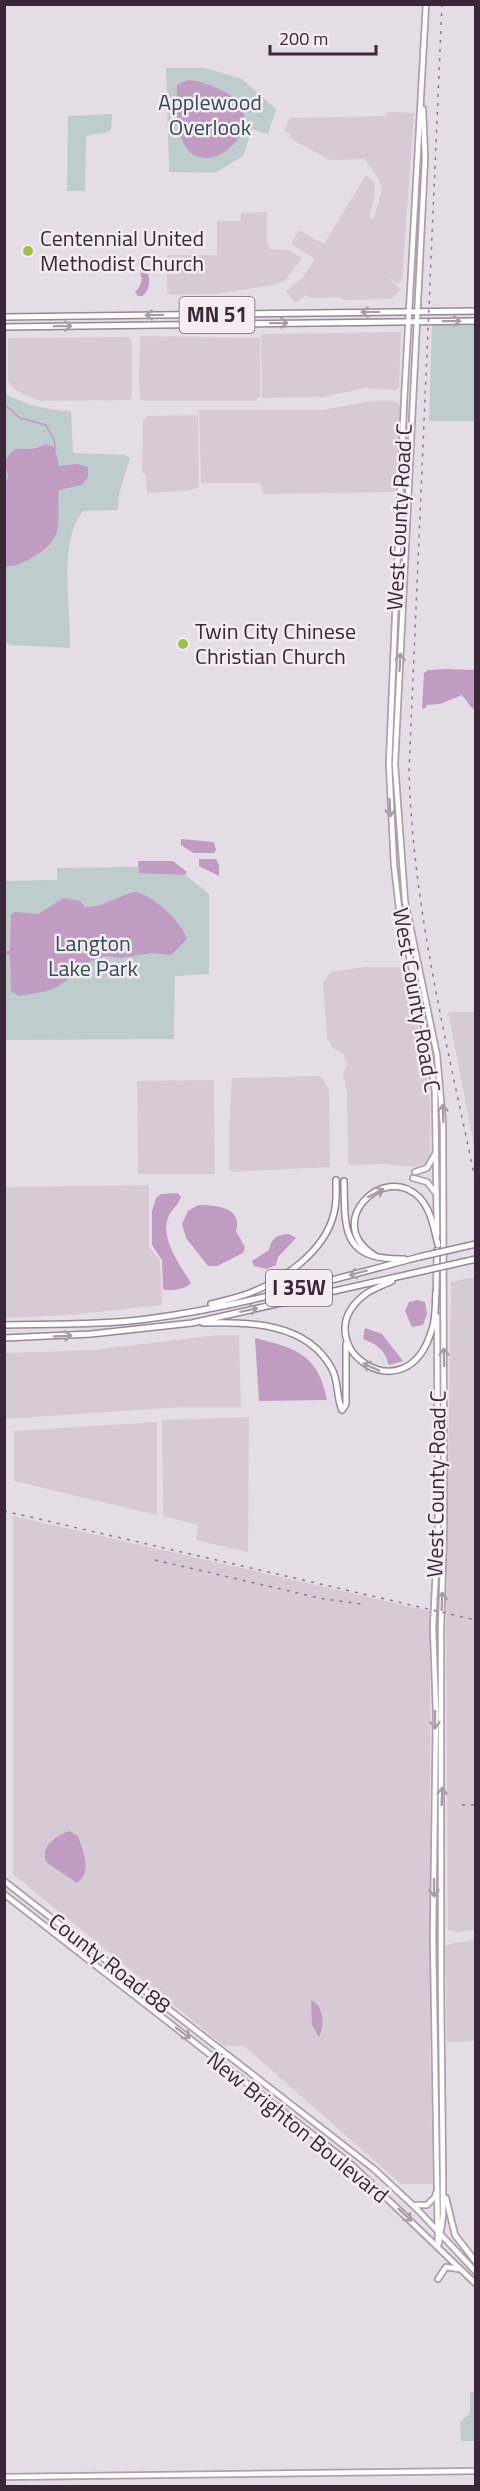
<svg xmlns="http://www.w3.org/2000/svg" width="480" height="2491" font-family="'Titillium Web',sans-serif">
	<rect width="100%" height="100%" fill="#e5dde5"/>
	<path fill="#d6cbd5" d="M387 112 414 113 402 280 397 284 386 275 401 290 391 299 342 300V297L310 298 306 295 295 303 286 291 302 278 315 259 291 244 299 230 324 244 366 175 372 180 375 186V195L369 218H374L382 189 379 180 365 159 329 160 290 138 291 134 284 131 290 118 386 116Z
		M267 212V242L270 249 288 250 302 258 285 281 274 285 216 294 170 295 167 292V255H217V221H241V213Z
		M401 332 399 386 396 390 365 388 323 397 262 398 261 334Z
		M140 336 260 338V397H257V401H144L140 398 139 379Z
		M130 337 132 346V398L129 400 41 401 22 394 12 387 8 381V338Z
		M370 401H397L400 406 397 492 263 494 261 483H201L199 410H323Z
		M198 415 199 487 186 491 147 493 146 478 145 474 142 473 143 420 146 419V416Z
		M366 967H403L407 971 426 1065 430 1103V1154L425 1164 418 1167 382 1164 351 1165 348 1163 347 1093 343 1073 347 1065 343 1054 332 1047 327 1037 323 982 331 972Z
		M448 1012H475V1151Z
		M321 1076 329 1090 330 1167 231 1172 229 1169V1130L232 1078Z
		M214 1080 215 1174H138L137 1081Z
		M149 1185V1247L160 1260 162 1305 70 1315 5 1318 4 1187Z
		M475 1277 476 1930 454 1932 448 1930 446 1615 451 1282Z
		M217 1335H239L241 1407H183L5 1419V1353L94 1350Z
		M249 1417 248 1552 196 1540 198 1525 163 1516 162 1420Z
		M157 1422V1515L14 1481V1431Z
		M13 1516 430 1611V2044L433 2184H401L244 2046H224L13 1874Z
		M475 1940V2041L447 2042 445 1946 454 1943Z"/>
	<path fill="#bfccce" d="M166 68H205L242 79 276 109 268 134 252 129 243 156 215 173 169 172Z
		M112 114 111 130C101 136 94 132 86 137L85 191H67L68 116Z
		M475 324V421H429L432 325Z
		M5 394C29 405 44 410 71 411L73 453 125 455 130 458 119 494 118 510 83 511C58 540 71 610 70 648L10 645 5 642Z
		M175 866 209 894V974L175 976 174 1039 5 1040 4 881 57 880V868Z
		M475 2356V2441H461L460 2422 470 2413V2392H475Z"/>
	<path fill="#c09bc2" d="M188 80C201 81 211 85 223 91 282 118 203 192 182 140 175 123 177 103 177 85Z
		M138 260C150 266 154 288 142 296H138L135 292C147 280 139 273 138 260Z
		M46 444 55 448 59 466 78 464 88 467V477L82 485 59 490C56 523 67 539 31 558 23 563 14 567 5 566L4 485 8 477 5 461C17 444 14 450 31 449 36 449 42 445 46 444Z
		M446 669 475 670V710L471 707 462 695 440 704 426 705 427 707 422 709 424 673 428 670Z
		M181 839 214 842 216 850 214 853H193L181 845Z
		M199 859H216L219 865V876L199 866Z
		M138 861H173L187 872 184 875 139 873Z
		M135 892C153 895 182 922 187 939L171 955 152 953 120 958 104 956 67 971V980C52 993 38 992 19 996L11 991 10 955 6 954 5 957 4 951H10L11 914 15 912 38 914 64 898 80 901 85 907C102 908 117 896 135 892Z
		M178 1193 181 1197C178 1206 169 1211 167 1221 162 1241 181 1267 191 1283 186 1289 170 1292 163 1289L162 1260 152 1245V1211L156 1198 161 1194Z
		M198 1205C216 1205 243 1207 236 1231L245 1247 243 1253 217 1266H208L186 1238 182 1224 188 1211Z
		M289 1234 296 1238 278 1257 276 1265 267 1269 254 1266 252 1261 269 1250C271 1239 277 1234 289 1234Z
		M418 1300 425 1302 427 1314 423 1325 412 1327 405 1311 409 1302Z
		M365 1328 382 1334 403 1361 389 1365C384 1349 378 1345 363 1339Z
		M255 1338C297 1349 318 1354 327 1400L259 1401Z
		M69 1831 78 1836C83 1852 93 1871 77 1883L46 1862C40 1846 56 1836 69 1831Z
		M311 2000C324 2006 325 2025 319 2037L312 2025Z"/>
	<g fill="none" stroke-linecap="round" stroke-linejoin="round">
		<path stroke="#c09bc2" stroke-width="1.5" d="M4 404 20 418 46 425 54 440 55 448"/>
		<defs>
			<path id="major" d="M426 4 404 402 389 764 394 865 399 908 430 1055 435 1092 437 1236
				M423 109 425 158 395 764 405 901 437 1055 443 1124 444 1526 441 1628V1987L443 2175V2216L439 2243
				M415 1172 427 1168 435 1154
				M413 1178 427 1182 435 1192
				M436 1296 437 1250
				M437 1316 438 1530 433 1627 436 1712 433 1938 438 2246
				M4 1881 374 2169 417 2209 476 2272
				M4 1894 353 2166 476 2284
				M446 2198 455 2235 476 2262
				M415 2205H427L435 2197 436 2193
				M438 2279 446 2267 458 2269
				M4 2477 476 2471"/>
			<path id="highway" d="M4 317 476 311
				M4 327 476 321
				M344 1181C345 1230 341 1260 404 1259
				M454 1249 476 1244
				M374 1255C323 1223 383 1162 419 1197 431 1209 434 1229 438 1245
				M454 1264 476 1259
				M392 1281C382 1286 371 1289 363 1296 304 1344 407 1419 432 1329 436 1318 435 1304 436 1292
				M211 1304C223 1301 235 1298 247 1294 282 1281 325 1252 334 1213 337 1203 336 1191 336 1180
				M203 1323C249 1322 307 1322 332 1369 339 1382 336 1397 342 1410
				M4 1325C52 1324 100 1325 147 1319 239 1307 330 1280 419 1257
				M4 1338 91 1334 192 1323 423 1271
				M342 1410 346 1404V1344"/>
		</defs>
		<use href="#major" stroke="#b09eaf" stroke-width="8"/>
		<use href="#highway" stroke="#9a869a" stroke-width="8"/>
		<use href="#major" stroke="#fff" stroke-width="4.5"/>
		<use href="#highway" stroke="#fff" stroke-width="5"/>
		<path stroke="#8d788c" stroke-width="1.5" stroke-dasharray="3 6" stroke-linecap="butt" d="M442 4 409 771C413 911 448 1047 476 1184
			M4 1511 476 1620
			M155 1560 324 1599 362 1604
			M462 1805H476"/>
		<defs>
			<path id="highway-bridge" d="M419 1257 454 1249
				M423 1271 454 1264"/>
		</defs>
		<use href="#highway-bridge" stroke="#9a869a" stroke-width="8" stroke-linecap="butt"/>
		<use href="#highway-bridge" stroke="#fff" stroke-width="5"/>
	</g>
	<defs><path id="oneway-shaft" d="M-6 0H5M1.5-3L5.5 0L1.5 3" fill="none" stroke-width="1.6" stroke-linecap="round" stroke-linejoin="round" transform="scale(1.5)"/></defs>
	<g stroke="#a69ea6">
		<use href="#oneway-shaft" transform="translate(370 312) rotate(179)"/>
		<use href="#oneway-shaft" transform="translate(154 315) rotate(179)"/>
		<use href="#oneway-shaft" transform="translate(452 321) rotate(-1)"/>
		<use href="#oneway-shaft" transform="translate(279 323) rotate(-1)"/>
		<use href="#oneway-shaft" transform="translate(63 326) rotate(-1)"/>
		<use href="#oneway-shaft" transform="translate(400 662) rotate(-87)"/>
		<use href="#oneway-shaft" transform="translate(390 808) rotate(87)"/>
		<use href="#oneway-shaft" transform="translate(443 1113) rotate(-92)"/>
		<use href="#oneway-shaft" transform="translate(376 1193) rotate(-27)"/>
		<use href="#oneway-shaft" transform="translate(358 1273) rotate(165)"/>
		<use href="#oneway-shaft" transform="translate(249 1310) rotate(-12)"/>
		<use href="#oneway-shaft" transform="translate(63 1336) rotate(-3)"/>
		<use href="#oneway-shaft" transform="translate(444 1357) rotate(-91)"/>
		<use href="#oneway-shaft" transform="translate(371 1367) rotate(-156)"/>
		<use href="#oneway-shaft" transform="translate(442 1601) rotate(-88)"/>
		<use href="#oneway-shaft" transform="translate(435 1720) rotate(90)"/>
		<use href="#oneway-shaft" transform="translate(442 1796) rotate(-88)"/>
		<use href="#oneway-shaft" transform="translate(434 1888) rotate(90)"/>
		<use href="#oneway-shaft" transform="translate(183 2033) rotate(38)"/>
		<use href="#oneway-shaft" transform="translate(405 2215) rotate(43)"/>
	</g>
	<g fill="#a0bf4d" stroke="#f3ecf3" stroke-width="2">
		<circle cx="28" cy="251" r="6"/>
		<circle cx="183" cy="644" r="6"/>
	</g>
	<g text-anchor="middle" stroke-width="5" stroke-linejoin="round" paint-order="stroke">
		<g fill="#f3ecf3" stroke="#726371" stroke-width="1.5">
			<rect x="179.5" y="297" width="75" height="36" rx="4.5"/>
			<rect x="266" y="1270" width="66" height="36" rx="4.5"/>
		</g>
		<g font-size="21" font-weight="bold" fill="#3a2839">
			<text x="217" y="322">MN 51</text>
			<text x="299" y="1295">I 35W</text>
		</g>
		<g font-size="22" fill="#374d54" stroke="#f3ecf3">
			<text x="210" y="110">Applewood<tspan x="210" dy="25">Overlook</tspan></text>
			<text x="93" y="951">Langton<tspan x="93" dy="25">Lake Park</tspan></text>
		</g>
		<g font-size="22" fill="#3a2839" stroke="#f3ecf3" text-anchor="start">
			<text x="40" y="246">Centennial United<tspan x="40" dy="25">Methodist Church</tspan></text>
			<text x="195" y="639">Twin City Chinese<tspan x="195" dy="25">Christian Church</tspan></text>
		</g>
		<g font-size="22" fill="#3a2839" stroke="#f3ecf3">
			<text transform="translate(399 517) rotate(-87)" y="8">West County Road C</text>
			<text transform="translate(417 1000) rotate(80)" y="8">West County Road C</text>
			<text transform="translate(436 1484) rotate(-89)" y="8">West County Road C</text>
			<text transform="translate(110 1963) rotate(38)" y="8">County Road 88</text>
			<text transform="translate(298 2127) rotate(39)" y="8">New Brighton Boulevard</text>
		</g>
	</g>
	<rect width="480" height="2491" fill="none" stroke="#3a2839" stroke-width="12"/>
	<path d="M270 45v9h106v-9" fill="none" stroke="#3a2839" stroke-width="3"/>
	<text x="279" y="45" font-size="18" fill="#3a2839" stroke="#f3ecf3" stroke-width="4.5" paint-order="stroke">200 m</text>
</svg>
